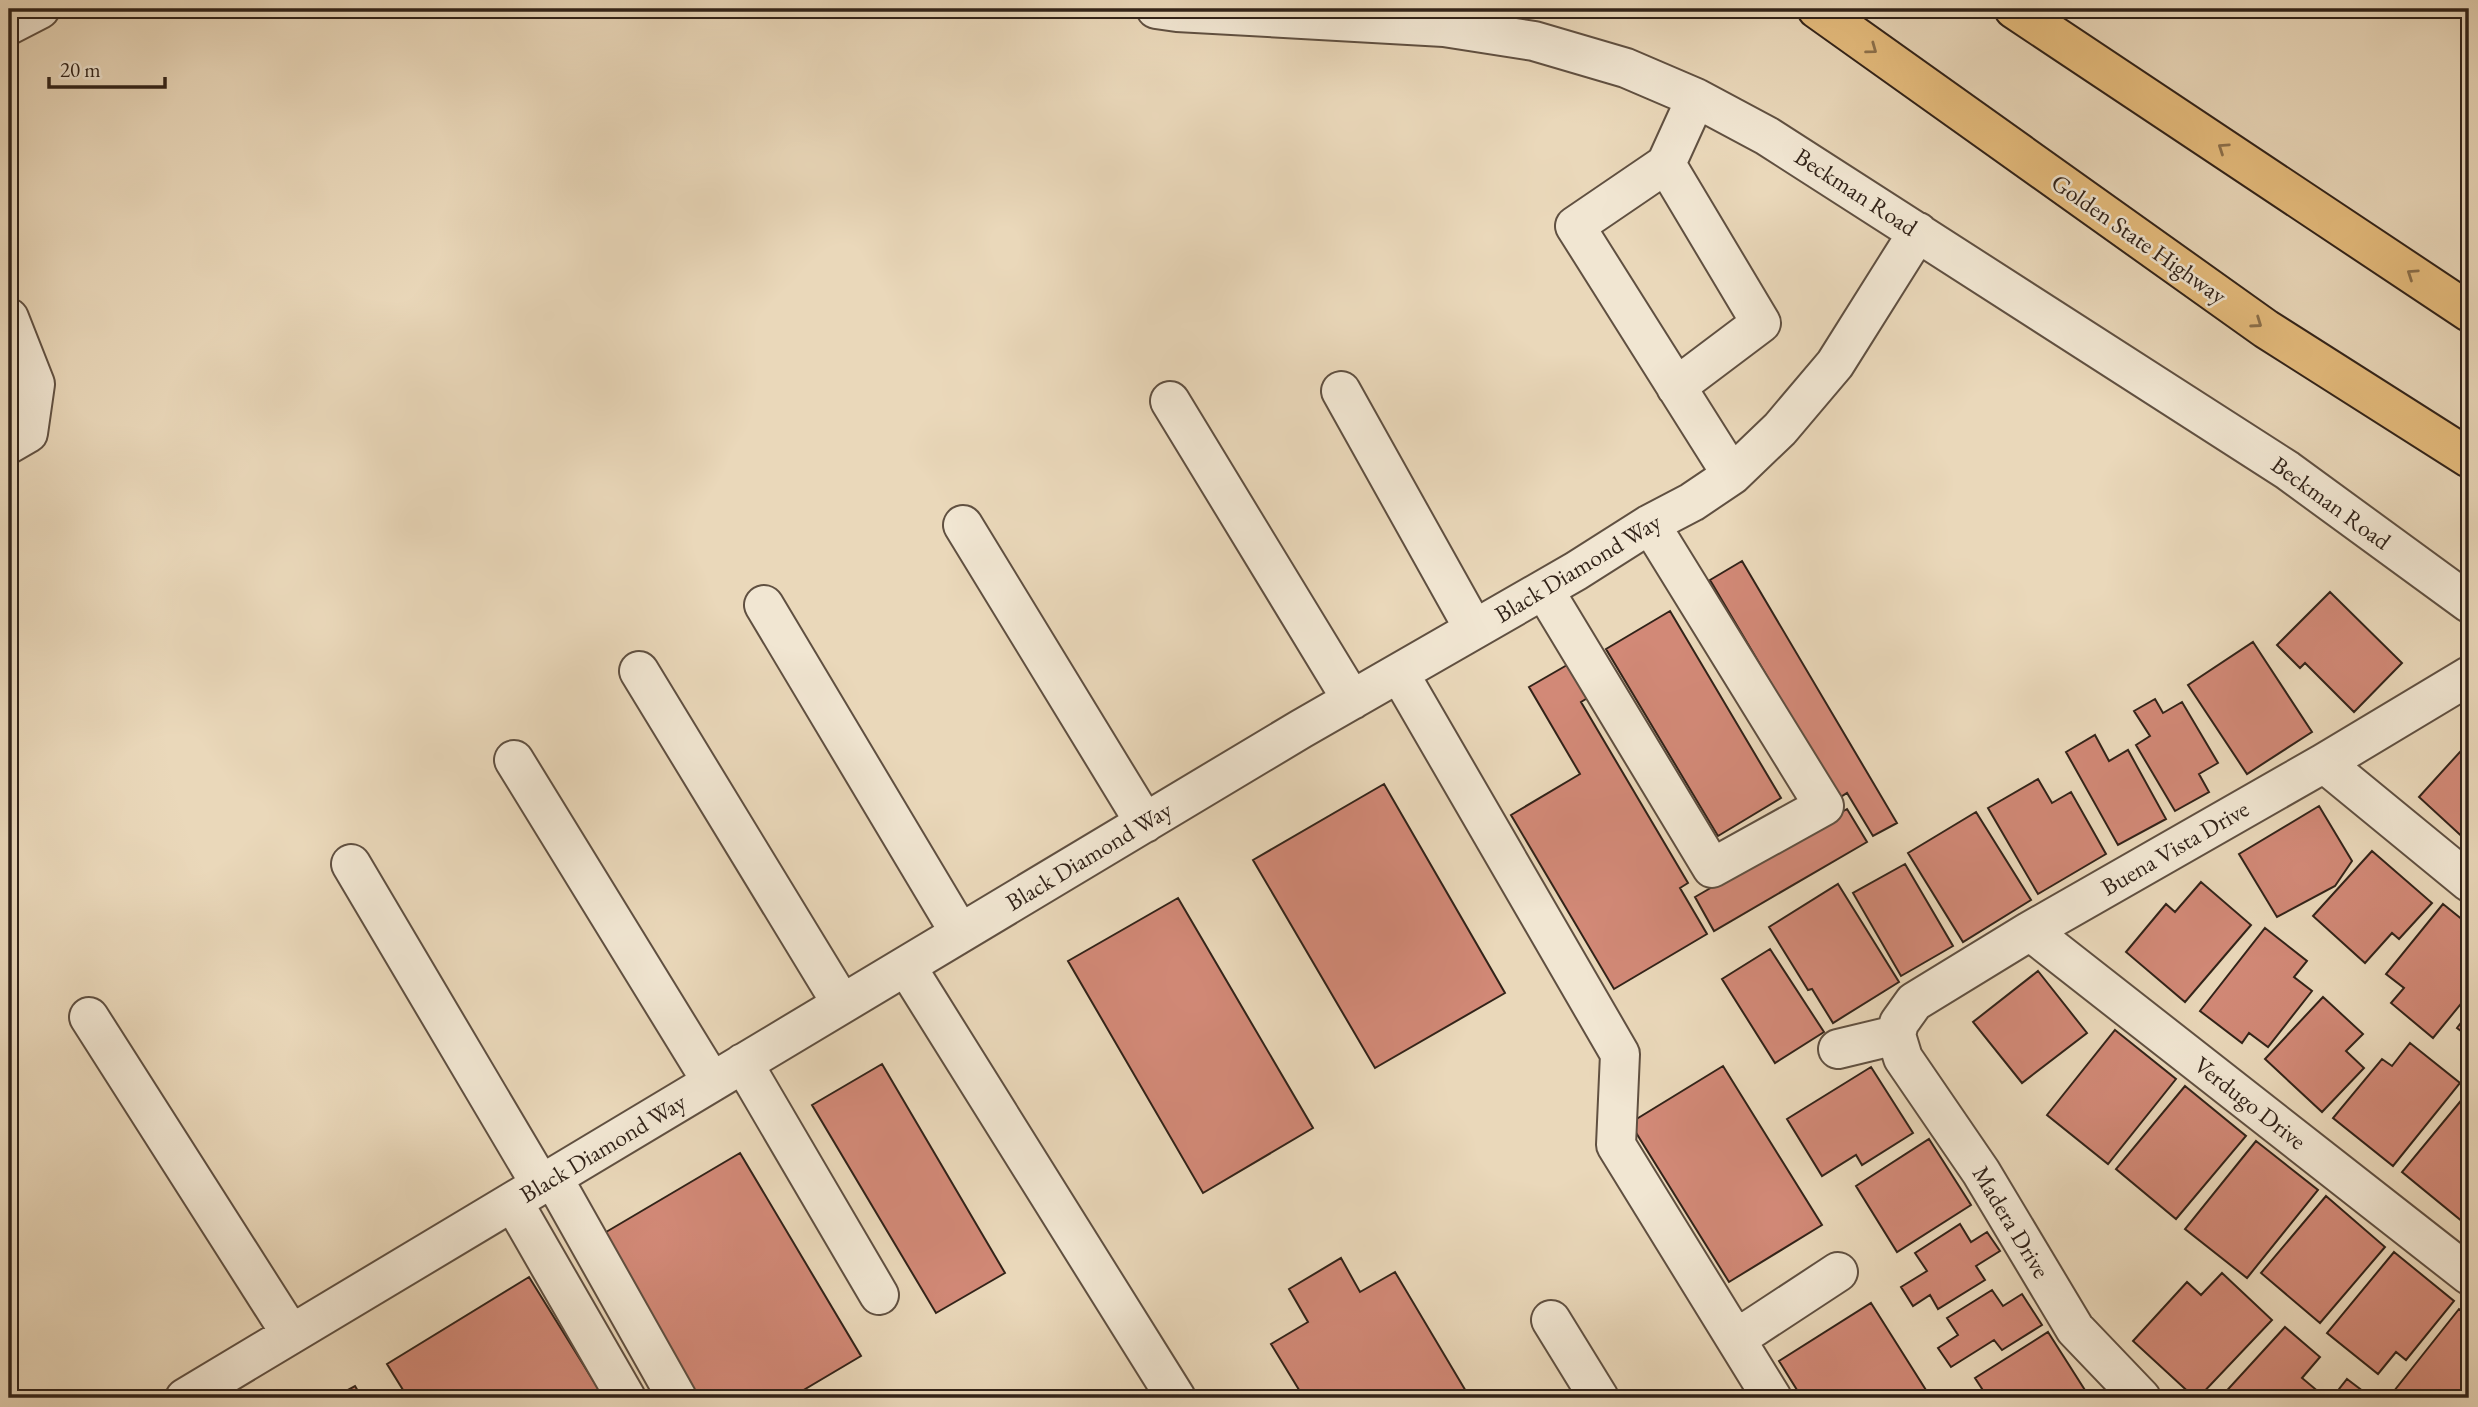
<svg xmlns="http://www.w3.org/2000/svg" width="2478" height="1407" font-family="'EB Garamond',serif">
	<rect width="100%" height="100%" fill="#ead8ba"/>
	<filter id="stains"><feTurbulence type="fractalNoise" baseFrequency=".00286" numOctaves="4"/><feColorMatrix values="0 0 0 0 .2 0 0 0 0 .09 0 0 0 0 .02 0 0 0 .5 -.17"/></filter>
	<radialGradient id="worn" r=".72"><stop offset=".6" stop-color="#630" stop-opacity="0"/><stop offset="1" stop-color="#630" stop-opacity=".3"/></radialGradient>
	<path fill="#d28977" stroke="#322319" stroke-width="2" d="M1742 561 1897 823 1873 836 1847 793 1839 798 1710 580Z
		M2330 592 2402 663 2354 712 2305 663 2300 668 2277 645Z
		M1670 611 1781 798 1718 836 1606 649Z
		M2253 642 2312 732 2247 774 2188 685Z
		M1574 661 1594 694 1581 702 1688 883 1680 888 1707 934 1614 989 1511 815 1580 774 1529 687Z
		M2155 699 2163 713 2182 702 2218 763 2199 774 2209 792 2175 811 2136 745 2150 736 2134 711Z
		M2095 735 2109 761 2128 750 2166 819 2118 845 2066 752Z
		M2469 742V843L2419 797Z
		M2038 779 2052 803 2071 792 2106 854 2038 894 1988 808Z
		M1384 784 1505 993 1375 1068 1253 860Z
		M2319 806 2352 861 2335 886 2277 917 2239 854Z
		M1847 809 1867 842 1714 931 1695 897Z
		M1976 812 2031 900 1963 942 1908 853Z
		M2372 851 2432 903 2399 939 2392 933 2365 963 2313 916Z
		M1905 864 1953 946 1901 976 1853 893Z
		M2201 882 2251 925 2185 1002 2126 952 2166 904 2175 912Z
		M1838 884 1899 982 1833 1023 1812 989 1808 990 1769 927Z
		M1178 898 1313 1128 1203 1193 1068 961Z
		M2443 904 2469 925V994L2433 1038 2391 1003 2404 988 2386 974Z
		M2265 928 2307 961 2294 977 2312 991 2268 1047 2249 1033 2242 1043 2200 1011Z
		M1770 949 1824 1032 1775 1063 1722 979Z
		M2038 971 2087 1033 2022 1083 1973 1022Z
		M2323 997 2363 1034 2346 1051 2364 1068 2322 1112 2265 1059Z
		M2469 1012V1037L2457 1028Z
		M2115 1030 2176 1079 2108 1164 2047 1115Z
		M2410 1043 2460 1083 2393 1166 2333 1118 2382 1059 2392 1066Z
		M882 1064 1005 1273 936 1313 812 1105Z
		M1723 1066 1822 1225 1729 1282 1630 1123Z
		M1871 1067 1913 1133 1862 1165 1856 1155 1822 1176 1787 1119Z
		M2185 1086 2246 1136 2176 1219 2116 1169Z
		M2464 1097 2469 1101V1215L2463 1222 2402 1172Z
		M1929 1139 1971 1205 1897 1252 1856 1186Z
		M2256 1141 2318 1190 2247 1278 2185 1229Z
		M740 1153 861 1356 790 1398H697L601 1235Z
		M2326 1196 2385 1247 2320 1323 2261 1273Z
		M1960 1224 1971 1242 1987 1232 2000 1251 1976 1266 1985 1280 1938 1309 1930 1295 1913 1306 1901 1287 1927 1271 1915 1253Z
		M2394 1252 2454 1301 2406 1360 2396 1352 2378 1374 2327 1333Z
		M1341 1258 1360 1292 1395 1272 1470 1398H1304L1271 1344 1308 1322 1289 1289Z
		M2222 1273 2272 1320 2198 1398H2195L2133 1341 2187 1282 2201 1295Z
		M529 1277 604 1398H408L387 1364Z
		M1992 1290 2003 1306 2022 1294 2042 1325 2002 1350 1994 1340 1951 1367 1938 1348 1958 1335 1947 1318Z
		M1871 1303 1931 1398H1802L1779 1361Z
		M2459 1309 2469 1316V1389L2462 1398H2403L2394 1391Z
		M2285 1327 2320 1357 2302 1378 2320 1393 2315 1398H2220Z
		M2048 1332 2090 1398H1988L1975 1378Z
		M2347 1379 2372 1398H2332Z
		M355 1386 362 1398H333Z"/>
	<g fill="none" stroke-linecap="round" stroke-linejoin="round">
		<defs>
			<path id="minor" d="M1156 9 1177 12 1444 27 1534 41 1626 68 1696 98 1767 136 2287 470 2469 603
				M9 25 40 9
				M1696 98 1666 164 1575 226 1732 475
				M1666 164 1761 323 1676 387
				M9 318 35 384 28 433 9 444
				M1341 391 1474 629
				M1170 401 1352 700
				M963 525 1145 823
				M1544 590 1712 868 1824 806 1650 524
				M764 605 960 933
				M639 671 842 1004
				M1399 673 1620 1054 1616 1145 1772 1398
				M514 760 712 1082
				M2324 763 2469 882
				M351 864 541 1185
				M2030 931 2469 1275
				M906 966 1176 1398
				M89 1017 291 1334
				M1896 1035 1899 1023 1914 1002 2030 931 2324 763 2469 676
				M1896 1035 1903 1058 1981 1172 2075 1329 2141 1398
				M1838 1049 1896 1035
				M743 1063 879 1295
				M553 1178 677 1398
				M513 1202 626 1398
				M1551 1320 1599 1398
				M1736 1339 1838 1272
				M185 1398 1301 729 1576 571 1650 524 1692 502 1732 475 1780 429 1835 364 1918 232"/>
			<path id="highway" d="M1817 9 2266 329 2469 458
				M2014 9 2469 312"/>
		</defs>
		<use href="#minor" stroke="#605041" stroke-width="42"/>
		<use href="#highway" stroke="#322319" stroke-width="42"/>
		<use href="#minor" stroke="#f1e6d2" stroke-width="38"/>
		<use href="#highway" stroke="#e5bc7d" stroke-width="38"/>
	</g>
	<defs><path id="oneway-chevron" d="M-2-3.5L2.5 0L-2 3.5" fill="none" stroke-width="1.6" stroke-linecap="round" stroke-linejoin="round" transform="scale(1.75)"/></defs>
	<g stroke="#8c704b">
		<use href="#oneway-chevron" transform="translate(1872 49) rotate(36)"/>
		<use href="#oneway-chevron" transform="translate(2223 148) rotate(-146)"/>
		<use href="#oneway-chevron" transform="translate(2412 274) rotate(-146)"/>
		<use href="#oneway-chevron" transform="translate(2257 323) rotate(35)"/>
	</g>
	<g text-anchor="middle" stroke-width="5" stroke-linejoin="round" paint-order="stroke">
		<g font-size="24" fill="#322319" stroke="#f1e6d2">
			<text transform="translate(1856 192) rotate(33)" y="8">Beckman Road</text>
			<text transform="translate(2139 239) rotate(35)" y="8">Golden State Highway</text>
			<text transform="translate(2331 503) rotate(36)" y="8">Beckman Road</text>
			<text transform="translate(1578 568) rotate(-31)" y="8">Black Diamond Way</text>
			<text transform="translate(2175 848) rotate(-30)" y="8">Buena Vista Drive</text>
			<text transform="translate(1089 856) rotate(-31)" y="8">Black Diamond Way</text>
			<text transform="translate(2250 1103) rotate(38)" y="8">Verdugo Drive</text>
			<text transform="translate(603 1148) rotate(-31)" y="8">Black Diamond Way</text>
			<text transform="translate(2011 1222) rotate(59)" y="8">Madera Drive</text>
		</g>
	</g>
	<rect width="2478" height="1407" fill="none" stroke="#ead8ba" stroke-width="35"/>
	<rect x="10" y="10" width="2457" height="1386" fill="none" stroke="#322319" stroke-width="3.5"/>
	<rect x="18" y="18" width="2443" height="1372" fill="none" stroke="#322319" stroke-width="2"/>
	<path d="M49 77v10h116v-10" fill="none" stroke="#322319" stroke-width="3.5"/>
	<text x="60" y="77" font-size="21" fill="#322319" stroke="#f1e6d2" stroke-width="5" paint-order="stroke">20 m</text>
	<rect width="100%" height="100%" filter="url(#stains)"/>
	<rect width="100%" height="100%" fill="url(#worn)"/>
</svg>
